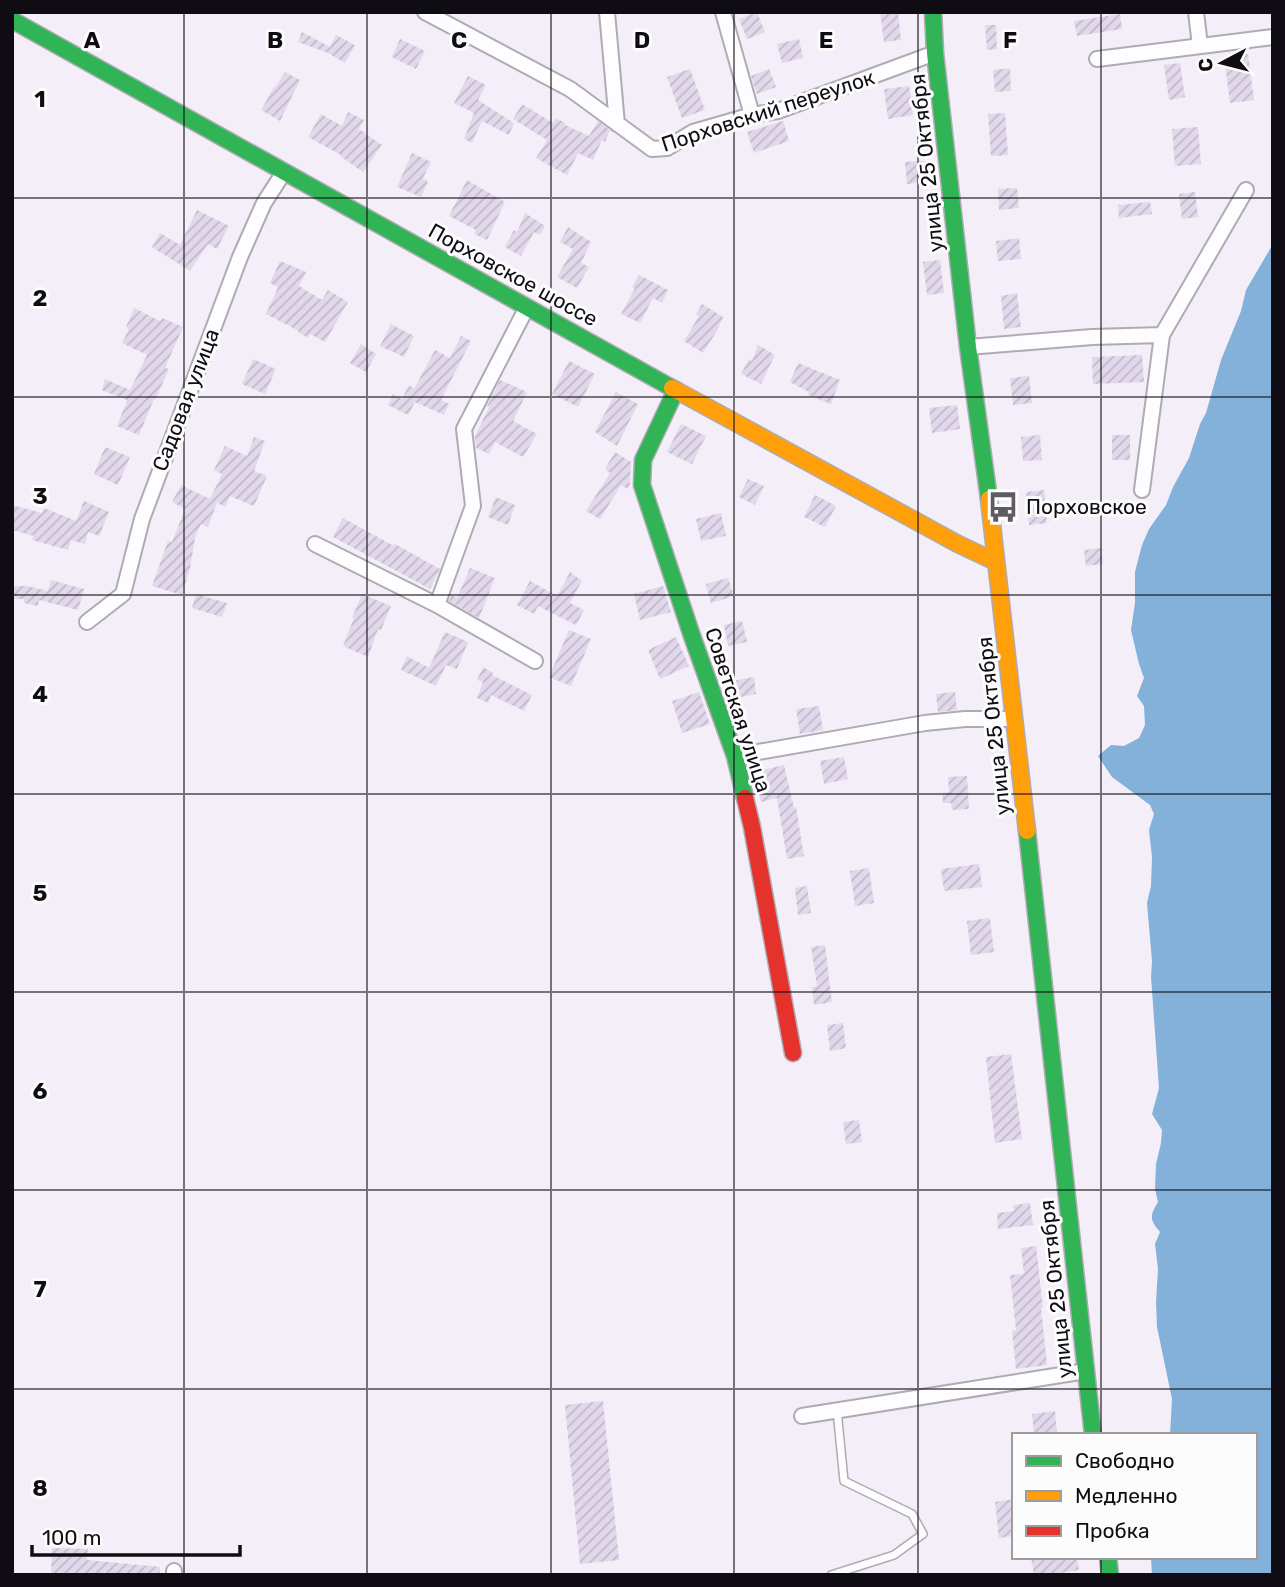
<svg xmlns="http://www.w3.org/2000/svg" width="1285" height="1587" font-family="Rubik,sans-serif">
	<defs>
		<pattern id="building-hatch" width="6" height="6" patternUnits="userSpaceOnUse" patternTransform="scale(1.75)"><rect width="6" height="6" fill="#e2d8eb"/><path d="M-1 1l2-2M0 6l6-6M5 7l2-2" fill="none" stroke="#c1b8c9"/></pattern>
	</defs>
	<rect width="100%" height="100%" fill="#f3eef8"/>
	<path fill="#83b1da" d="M1273 244V1575H1152L1151 1557H1255V1435H1170L1172 1399 1157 1327 1156 1302 1158 1269 1155 1244 1160 1232C1149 1219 1150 1216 1158 1202L1155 1189 1156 1164 1161 1143 1162 1130 1152 1114 1159 1088 1151 977 1152 961 1147 903 1151 886 1152 857 1149 830 1154 814 1150 805 1112 777 1098 756 1111 745 1124 746 1139 738 1145 725 1144 706 1137 696 1144 678 1139 664 1131 630 1135 603V572L1142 545 1149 529 1166 505 1173 487 1189 458 1200 424 1206 413 1221 360 1241 311 1246 290Z"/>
	<path fill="url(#building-hatch)" d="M757 12 765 32 747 39 739 19Z
		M880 12H898L901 40 884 42Z
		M1120 14 1122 29 1077 36 1074 21Z
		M985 25H996L997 49 987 50Z
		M302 32 330 47 336 35 355 45 345 63 328 53 298 42Z
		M400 39 425 51 416 69 392 57Z
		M799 39 803 58 782 63 777 44Z
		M1248 54 1254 100 1230 103 1224 57Z
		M1180 63 1185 97 1169 100 1164 65Z
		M1010 68 1011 91 995 92 993 70Z
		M690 69 705 110 682 118 667 77Z
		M769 69 776 87 757 94 751 76Z
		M285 72 300 80 280 121 261 110 274 87 275 88Z
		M468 76 486 85 478 100 514 123 509 135 482 121 472 143 464 139 474 113 454 103Z
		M909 86 913 115 888 119 884 89Z
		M522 104 553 123 556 118 565 123V125L589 136 598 121 610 130 605 142 602 140 593 160 578 153 567 175 536 158 547 140 513 119Z
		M348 112 364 120 359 129 382 145 363 172 340 156 341 155 308 137 321 114 342 126Z
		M1005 113 1008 155 991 156 988 114Z
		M783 121 789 141 754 153 747 132Z
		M1198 127 1201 164 1175 166 1172 129Z
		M412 153 431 162 423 178 428 182 421 197 397 187Z
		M925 161 927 182 907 184 905 162Z
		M467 180 505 202 487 240 474 234 476 230 449 216Z
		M1017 188 1019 208 999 210 998 189Z
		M1195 192 1198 217 1182 219 1179 194Z
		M1150 202 1152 214 1119 218 1118 205Z
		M197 210 229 226 217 249 208 244 190 271 152 247 160 233 180 245Z
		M525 213 545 226 540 235 534 232 521 256 505 247 514 230 517 232Z
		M568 227 591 242 581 263 589 267 577 288 557 277 573 249 560 242Z
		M1019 238 1021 259 998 261 996 241Z
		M940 260 944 293 927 295 923 262Z
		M280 261 306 272 299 286 322 300 328 290 348 302 325 342 310 334 308 338 298 332 299 331 266 314 278 287 270 283Z
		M639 275 668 290 662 303 653 298 640 323 621 314 635 288 632 287Z
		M1017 293 1021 327 1004 329 1001 296Z
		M702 304 723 317 718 329 703 353 684 341 699 316 696 315Z
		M134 308 160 321 162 318 183 327 165 368 169 369 155 400 154 399 139 435 117 426 127 400 102 390 105 379 130 390 147 355 122 343 129 329 126 327Z
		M391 324 414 336 404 357 380 346Z
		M461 336 471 341 441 400 449 404 444 415 415 402 408 415 388 405 393 394 402 399 409 385 414 389 435 350 450 358Z
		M361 344 376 354 366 372 350 363Z
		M758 345 775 355 761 384 741 374 749 359 752 361Z
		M1142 355 1144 382 1093 384 1092 357Z
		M253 359 276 369 265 394 242 384Z
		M569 361 595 374 578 407 552 394Z
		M798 363 840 380 831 404 808 395 809 392 790 382Z
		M1029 376 1032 403 1013 405 1010 378Z
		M500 380 527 392 513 421 537 434 523 457 495 442 489 454 476 448 475 436 489 407 487 406Z
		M616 392 638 404 617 446 595 432Z
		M957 405 960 429 932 433 929 408Z
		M681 424 706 436 692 464 667 452Z
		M1040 435 1042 460 1023 461 1021 437Z
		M1112 435H1130V460H1112Z
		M254 437 265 441 254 471 267 476 254 506 230 496 225 507 216 502 217 503 208 527 201 524 195 538 190 568 182 595 152 586 168 541 172 542 185 509 172 502 181 485 210 499 222 474 214 470 225 446 247 456Z
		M105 447 130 457 118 485 94 474Z
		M615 452 631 462 630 484 628 489 621 485 600 519 586 511 610 473 605 469Z
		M748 479 764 486 755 505 739 497Z
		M1044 490 1047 523 1029 525 1026 492Z
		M815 495 836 506 825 527 804 517Z
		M496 497 515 505 508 525 488 517Z
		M84 501 109 512 99 536 88 532 85 544 71 540 68 550 32 540 34 536 12 530V505L42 513 44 508 76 521Z
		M721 513 726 536 701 541 696 519Z
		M343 518 394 546 395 544 440 569 430 589 333 537Z
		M1101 548 1103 564 1086 566 1084 550Z
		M470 568 495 578 479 618 449 601 451 595 457 598Z
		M570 572 582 581 570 603 584 610 576 625 538 606 534 614 517 605 530 581 557 596Z
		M728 578 734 596 711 603 706 584Z
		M51 580 84 589 78 610 39 600 38 606 24 603V599H12V586H28L48 591Z
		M663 586 671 612 640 620 634 594Z
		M196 594 227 603 222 617 192 608Z
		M362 594 391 606 381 630 378 629 368 657 343 646 354 618H352Z
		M742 621 747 642 728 646 724 625Z
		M569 630 591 639 571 686 549 677Z
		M445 632 468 642 457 669 446 665 436 686 401 670 407 656 429 668Z
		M676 637 689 666 660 679 648 650Z
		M483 667 493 673 492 675 532 695 524 711 491 695 488 703 477 698 483 682 477 680Z
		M754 677 756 694 735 698 732 681Z
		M699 692 710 724 682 733 672 701Z
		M955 692 957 710 938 712 936 694Z
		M819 706 823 730 800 734 796 709Z
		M844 757 848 779 824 784 820 761Z
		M784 765 794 808 796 807 804 856 787 859 777 798 761 802 754 772Z
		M967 776 969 809 952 810 951 803H943L942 793 949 792 948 777Z
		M979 864 982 887 944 891 941 869Z
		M869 868 874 903 855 906 850 871Z
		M807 886 811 913 798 915 795 888Z
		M990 918 994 952 971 955 967 921Z
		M825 945 832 1002 814 1005 812 987 817 986 811 947Z
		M843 1023 846 1048 830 1051 827 1025Z
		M1011 1054 1022 1139 995 1143 986 1057Z
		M859 1120 862 1142 846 1144 843 1122Z
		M1030 1203 1033 1225 998 1229 997 1213 1014 1211 1013 1205Z
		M1036 1246 1043 1308H1041L1047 1365 1016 1369 1012 1331 1016 1330 1010 1275 1024 1274 1021 1248Z
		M603 1401 619 1560 580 1564 565 1405Z
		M1055 1411 1057 1435H1034L1032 1414Z
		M1014 1499V1536L999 1538 995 1502Z
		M52 1548 88 1549 87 1560 160 1567V1575L51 1574Z
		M1031 1557H1077L1079 1570 1048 1575H1034Z"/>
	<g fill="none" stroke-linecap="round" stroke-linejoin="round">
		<defs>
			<path id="lane" d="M831 1575 894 1555 923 1534 912 1514 844 1481 837 1410"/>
			<path id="street" d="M425 12 570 89 652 149 667 148 693 132 752 115 778 111 935 53
				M607 12 617 124
				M723 12 752 115
				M1196 12 1200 46
				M1097 59 1273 37
				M527 307 464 429 473 506 437 605 535 661
				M968 347 1092 337 1162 335 1246 190
				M1142 490 1162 335
				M315 544 437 605
				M87 622 123 594 142 519 240 257 264 203 284 172
				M735 756 925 723 965 719H1014
				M802 1416 1086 1371
				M174 1575V1571"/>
			<path id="fast" d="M933 12 935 53 968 347 989 499
				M12 20 672 388
				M676 390 643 460 642 485 692 636 735 756 745 798
				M1027 831 1093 1435
				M1108 1557 1110 1575"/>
			<path id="slow" d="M672 388 958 544 996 562
				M989 499 1027 831"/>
			<path id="jam" d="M745 798 752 827 793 1053"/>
		</defs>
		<use href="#lane" stroke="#afabb3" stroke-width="10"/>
		<use href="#street" stroke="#afabb3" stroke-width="18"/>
		<use href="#fast" stroke="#afabb3" stroke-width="19"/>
		<use href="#slow" stroke="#afabb3" stroke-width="19"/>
		<use href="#jam" stroke="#afabb3" stroke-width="19"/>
		<use href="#lane" stroke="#fdfcfe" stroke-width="7"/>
		<use href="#street" stroke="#fdfcfe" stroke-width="14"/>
		<use href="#fast" stroke="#30b455" stroke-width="16"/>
		<use href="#slow" stroke="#ff9f0a" stroke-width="16"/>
		<use href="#jam" stroke="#e5322d" stroke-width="16"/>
	</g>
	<path fill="none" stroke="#100c13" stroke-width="2" stroke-opacity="0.55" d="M184 12V1575M367 12V1575M551 12V1575M734 12V1575M918 12V1575M1101 12V1435M12 198H1273M12 397H1273M12 595H1273M12 794H1273M12 992H1273M12 1190H1273M12 1389H1273M1101 1557V1575"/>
	<defs>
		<symbol id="bus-bare" viewBox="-9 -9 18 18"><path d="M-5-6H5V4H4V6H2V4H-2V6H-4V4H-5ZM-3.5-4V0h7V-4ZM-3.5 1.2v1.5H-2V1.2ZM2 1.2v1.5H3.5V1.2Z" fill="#5f5b63" stroke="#fcfcfc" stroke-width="2.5" paint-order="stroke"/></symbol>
	</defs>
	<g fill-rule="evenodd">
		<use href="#bus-bare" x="981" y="485" width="44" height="44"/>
	</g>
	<g text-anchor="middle" stroke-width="6" stroke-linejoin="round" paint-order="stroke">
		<g font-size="21" fill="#100c13" stroke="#fcfcfc">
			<text transform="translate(768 111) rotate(-18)" y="7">Порховский переулок</text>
			<text transform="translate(927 163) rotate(-96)" y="7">улица 25 Октября</text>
			<text transform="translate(513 275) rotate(29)" y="7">Порховское шоссе</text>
			<text transform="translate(186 400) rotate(-69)" y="7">Садовая улица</text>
			<text transform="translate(738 710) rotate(72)" y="7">Советская улица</text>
			<text transform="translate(994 726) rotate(-96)" y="7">улица 25 Октября</text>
			<text transform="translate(1056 1289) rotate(-96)" y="7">улица 25 Октября</text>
		</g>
		<g font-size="21" fill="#100c13" stroke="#fcfcfc" text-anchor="start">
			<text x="1026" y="514">Порховское</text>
		</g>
	</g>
	<g font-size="23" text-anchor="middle" font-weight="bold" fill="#100c13" stroke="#fcfcfc" stroke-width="6" stroke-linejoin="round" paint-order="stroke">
		<text x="92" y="48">A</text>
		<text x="275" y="48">B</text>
		<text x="459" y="48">C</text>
		<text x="642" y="48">D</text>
		<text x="826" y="48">E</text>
		<text x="1010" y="48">F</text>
		<text x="40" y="107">1</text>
		<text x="40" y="306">2</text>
		<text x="40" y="504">3</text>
		<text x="40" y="702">4</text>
		<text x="40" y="901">5</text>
		<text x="40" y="1099">6</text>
		<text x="40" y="1297">7</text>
		<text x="40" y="1496">8</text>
	</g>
	<rect width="1285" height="1587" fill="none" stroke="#100c13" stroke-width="28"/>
	<rect x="1012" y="1433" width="245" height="126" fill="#fcfcfc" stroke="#9e9c9f" stroke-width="2"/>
	<rect x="1026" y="1456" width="35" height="10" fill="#30b455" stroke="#9e9c9f" stroke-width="2"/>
	<text x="1075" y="1468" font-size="21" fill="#100c13">Свободно</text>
	<rect x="1026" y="1491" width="35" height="10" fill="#ff9f0a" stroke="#9e9c9f" stroke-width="2"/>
	<text x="1075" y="1503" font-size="21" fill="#100c13">Медленно</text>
	<rect x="1026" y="1526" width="35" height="10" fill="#e5322d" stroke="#9e9c9f" stroke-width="2"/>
	<text x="1075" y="1538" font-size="21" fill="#100c13">Пробка</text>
	<g transform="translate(1222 63) rotate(263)" stroke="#fcfcfc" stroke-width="5" paint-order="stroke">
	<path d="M0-5L12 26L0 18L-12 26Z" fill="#100c13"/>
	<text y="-10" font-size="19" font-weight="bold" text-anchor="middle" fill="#100c13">С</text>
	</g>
	<path d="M32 1545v10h208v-10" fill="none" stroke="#100c13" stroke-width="3.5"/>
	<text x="42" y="1545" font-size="21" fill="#100c13" stroke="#fcfcfc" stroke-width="5" paint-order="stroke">100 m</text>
</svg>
